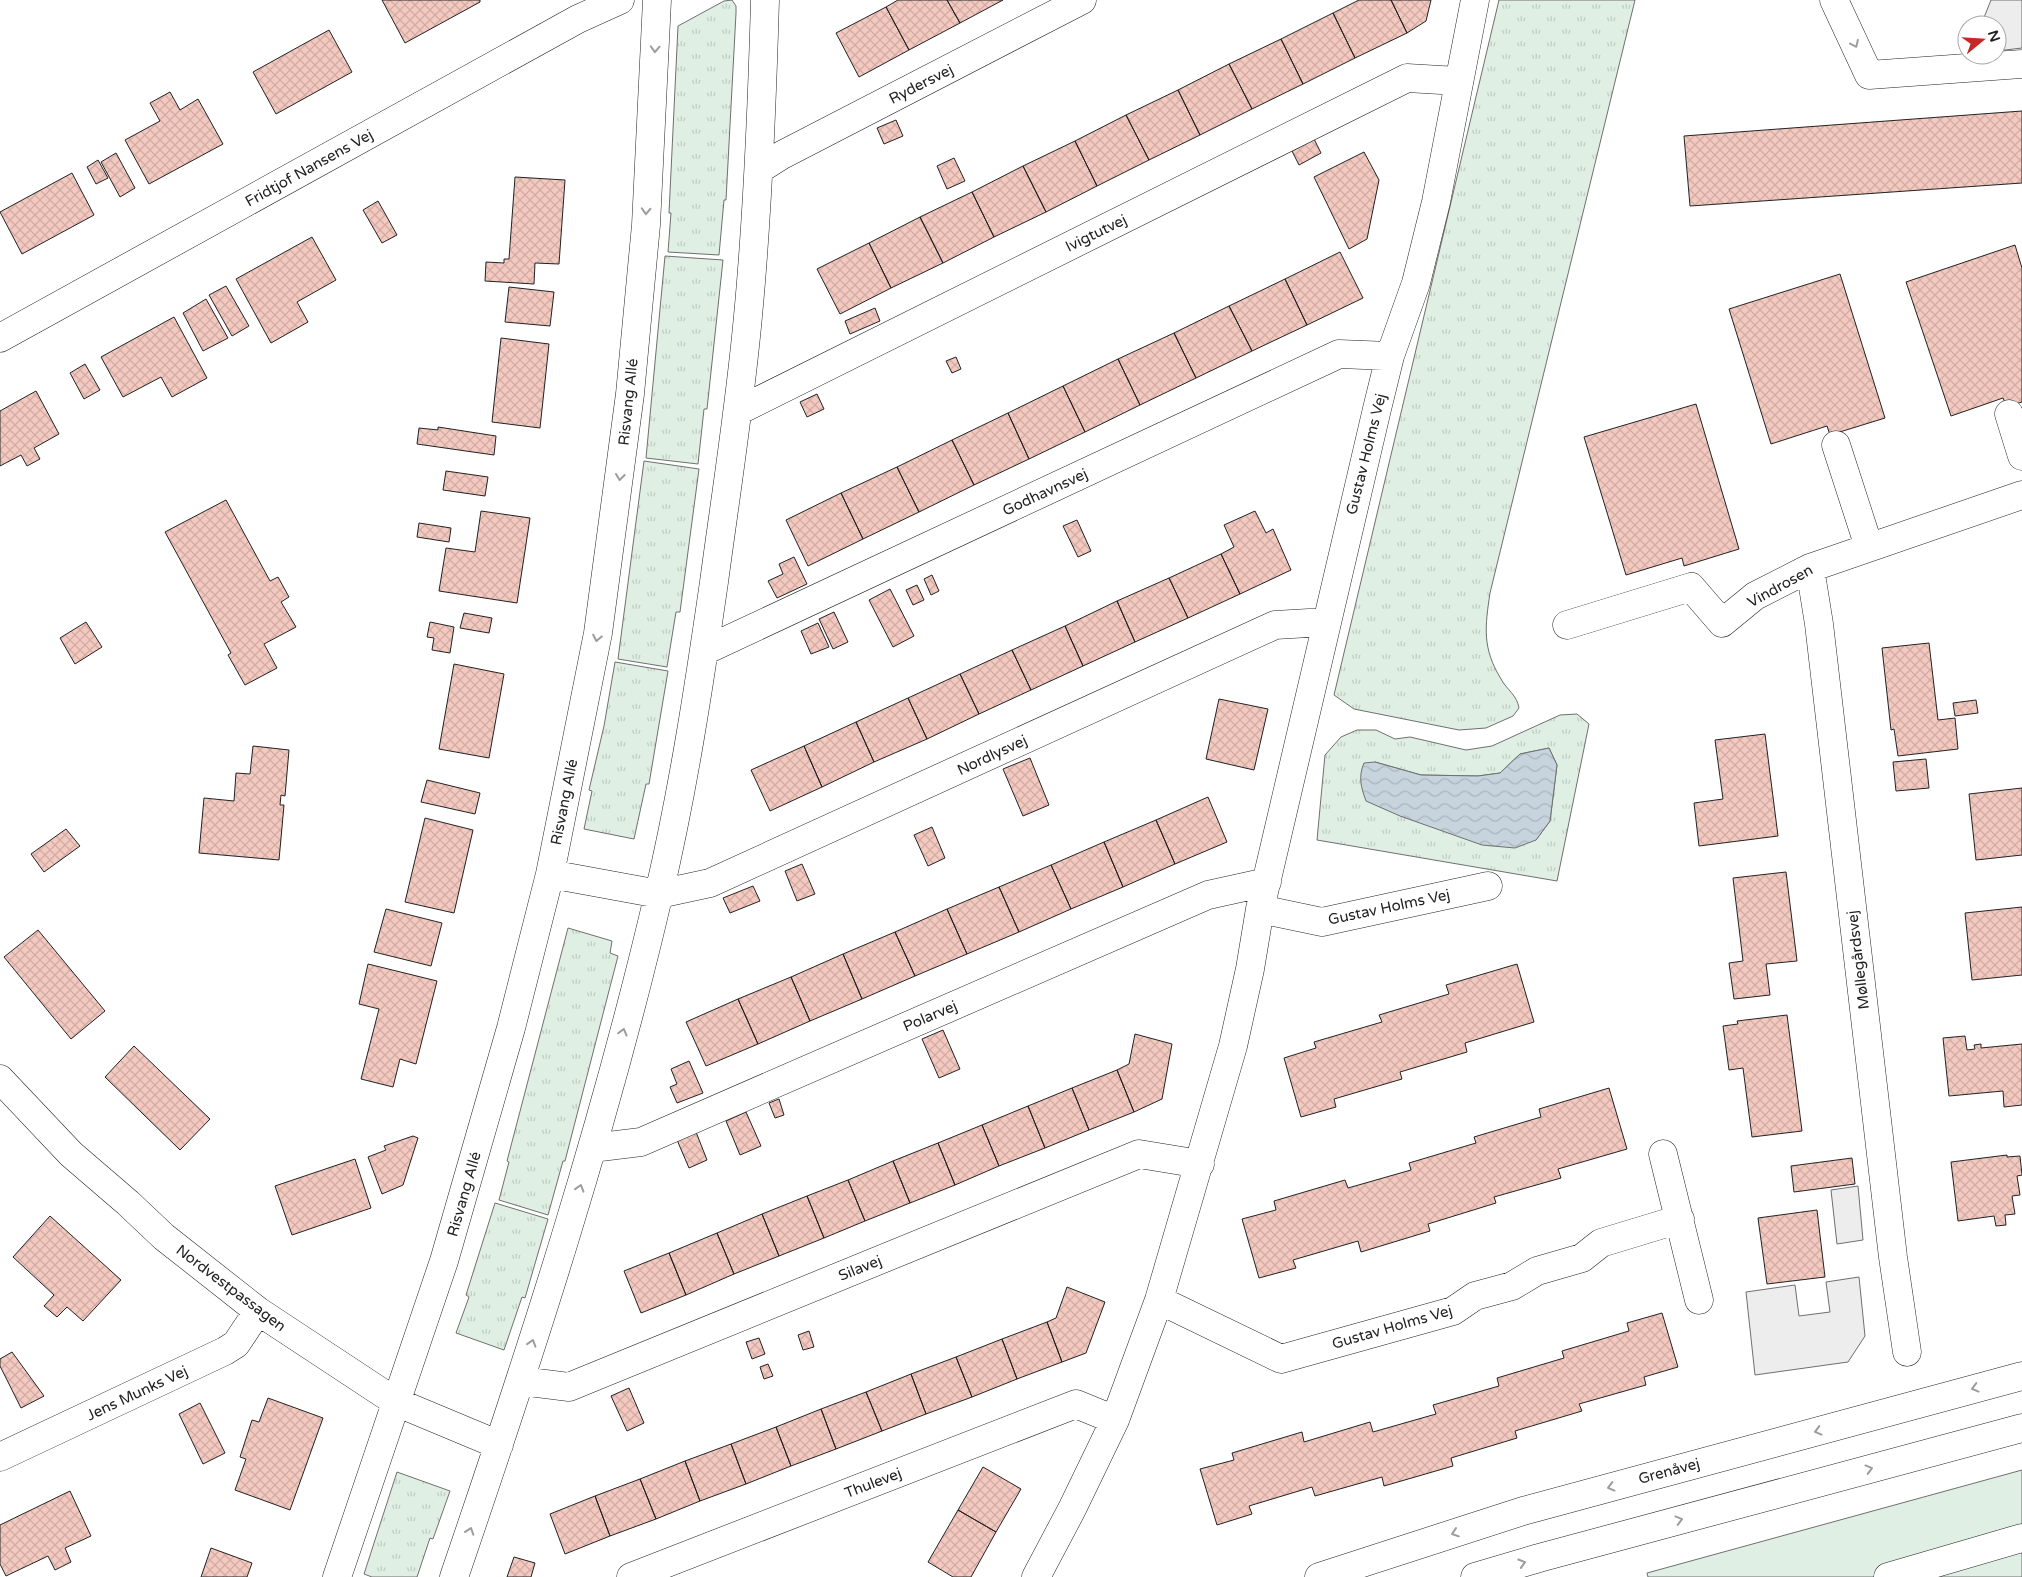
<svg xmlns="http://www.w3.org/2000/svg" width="2022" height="1577" font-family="'Varela Round',sans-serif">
	<defs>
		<pattern id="grass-tufts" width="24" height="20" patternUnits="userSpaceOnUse" patternTransform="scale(1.25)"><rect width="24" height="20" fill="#e0efe3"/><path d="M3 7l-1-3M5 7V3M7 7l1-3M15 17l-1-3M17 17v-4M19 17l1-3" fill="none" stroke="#c0cdc2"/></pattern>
		<pattern id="water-waves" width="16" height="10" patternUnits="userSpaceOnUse" patternTransform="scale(1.25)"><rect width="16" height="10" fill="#c7d3dd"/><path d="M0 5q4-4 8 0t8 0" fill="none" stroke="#abb5bd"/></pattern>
		<pattern id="building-cross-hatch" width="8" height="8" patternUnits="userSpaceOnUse" patternTransform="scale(1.25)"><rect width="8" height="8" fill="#f3c9c0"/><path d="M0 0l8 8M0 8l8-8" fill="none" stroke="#d0aca5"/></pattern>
	</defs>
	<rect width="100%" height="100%" fill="#fff"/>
	<path fill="url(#grass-tufts)" stroke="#6f6f6f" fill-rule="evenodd" d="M732 0 736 6V13L726 200H724L719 255 668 252 671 213H669L678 26 724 1Z
		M1499 0H1635L1490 593C1485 627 1482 648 1501 679 1507 690 1517 695 1519 708L1513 716 1486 728 1459 730 1354 709 1334 695Z
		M665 256 723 260 707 409H704L698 464 646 458Z
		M644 461 699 469 680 612H676L667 667 618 659Z
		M615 662 668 671 649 784H646L634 839 584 829 592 791 589 790 604 726Z
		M1577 714 1589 724 1557 881 1317 840 1325 755 1341 737 1357 730H1376L1395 739 1410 737 1466 750 1492 746 1560 715ZM1549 748 1557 765 1550 821 1536 840 1375 762 1421 775 1478 776 1500 773 1520 754Z
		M568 928 612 941 610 953 618 956 565 1161H563L548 1215 499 1200 509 1162 507 1161Z
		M495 1203 548 1219 525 1298 522 1297 504 1350 456 1333 469 1297 466 1295Z
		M397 1472 450 1491 433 1539 430 1538 417 1577H372L364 1574Z"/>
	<path fill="#e0efe3" stroke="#6f6f6f" d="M2022 1470V1577H1648L1647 1573Z"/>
	<path fill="#ededed" stroke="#6f6f6f" d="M1991 0H2022V48L1997 51V25H1981Z
		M1858 1186 1863 1240 1837 1244 1831 1190Z
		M1859 1277 1865 1336 1848 1362 1755 1375 1746 1292 1795 1285 1799 1316 1830 1312 1826 1282Z"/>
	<path fill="url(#water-waves)" stroke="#6f6f6f" d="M1549 748 1557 765 1550 821 1536 840 1515 848 1482 845 1400 816 1366 801C1361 787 1358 777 1364 763L1375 762 1421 775 1478 776 1500 773 1520 754Z"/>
	<path fill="url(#building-cross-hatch)" stroke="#222" d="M382 0H480V2L405 43Z
		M898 0H947L960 23 909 50 886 7Z
		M947 0H1003L960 23Z
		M1359 0H1391L1407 33 1355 58 1333 13Z
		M1391 0H1431L1426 21 1407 33Z
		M886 7 909 50 859 77 836 33Z
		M1333 13 1355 58 1303 84 1281 39Z
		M329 30 352 72 276 114 253 72Z
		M1281 39 1303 84 1252 109 1229 64Z
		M1229 64 1252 109 1200 135 1178 90Z
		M1178 90 1200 135 1149 160 1126 115Z
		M170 92 180 110 198 99 223 144 149 184 125 140 160 121 150 103Z
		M2022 111V183L1690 206 1684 136Z
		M1126 115 1149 160 1097 186 1075 141Z
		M896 120 903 136 884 144 877 128Z
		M1314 139 1321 153 1299 165 1292 151Z
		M1075 141 1097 186 1046 212 1023 166Z
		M1364 152 1379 180 1367 239 1349 249 1314 177Z
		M116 153 135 188 120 197 101 162Z
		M954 158 965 181 947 189 937 166Z
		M98 160 108 178 96 184 87 167Z
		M1023 166 1046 212 994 237 972 192Z
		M72 173 94 215 22 254 0 212Z
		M515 177 565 180 559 264 535 263 534 284 485 281 486 262 504 263V259H509Z
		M972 192 994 237 943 263 920 217Z
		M378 201 397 235 382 243 363 210Z
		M920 217 943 263 891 288 869 243Z
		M312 237 336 280 297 302 308 322 271 343 236 279Z
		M869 243 891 288 840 314 817 269Z
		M2015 245 2022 268V402L2007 407 2003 398 1951 416 1906 282Z
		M1340 252 1363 298 1307 325 1285 279Z
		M1840 274 1885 418 1830 435 1827 426 1771 444 1729 309Z
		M1285 279 1307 325 1252 351 1229 306Z
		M226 286 249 326 232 336 209 295Z
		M509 287 554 292 550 326 505 322Z
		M206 299 228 338 203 351 183 313Z
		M1229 306 1252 351 1196 378 1174 333Z
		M875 308 880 321 850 334 845 321Z
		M174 317 207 378 172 397 161 377 123 397 101 357Z
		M1174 333 1196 378 1140 405 1118 359Z
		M501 338 549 344 540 428 492 422Z
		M956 357 961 369 952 373 946 361Z
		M1118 359 1140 405 1085 432 1063 386Z
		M85 364 100 390 84 399 70 373Z
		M1063 386 1085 432 1029 459 1008 413Z
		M36 391 59 434 34 448 40 459 27 466 21 455 0 466V411Z
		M817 394 824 409 807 417 800 402Z
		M1696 404 1739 549 1684 566 1682 558 1626 575 1584 437Z
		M1008 413 1029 459 974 485 952 440Z
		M438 427 496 436 494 455 417 444 419 428 438 430Z
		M952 440 974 485 919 512 897 467Z
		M897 467 919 512 863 539 841 493Z
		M446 471 488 477 485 496 443 490Z
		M841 493 863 539 808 566 786 520Z
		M226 500 270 581 278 577 289 597 281 602 296 627 264 644 277 668 245 685 228 655 231 653 165 532Z
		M481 511 530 518 517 603 439 591 446 548 475 552Z
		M1255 511 1266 533 1273 529 1291 570 1240 594 1221 554 1234 547 1224 525Z
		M1077 520 1091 551 1078 557 1063 526Z
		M419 523 451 528 449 542 417 537Z
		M1221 554 1240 594 1188 618 1169 578Z
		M794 557 807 584 777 598 768 581 783 574 779 564Z
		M932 575 939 591 931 595 924 579Z
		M1169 578 1188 618 1135 642 1117 601Z
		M917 585 924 600 913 605 906 590Z
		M890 589 914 636 893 647 869 600Z
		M1117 601 1135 642 1083 666 1065 626Z
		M834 612 848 642 833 649 819 619Z
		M464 613 492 618 489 633 460 628Z
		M86 622 102 647 75 664 60 638Z
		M430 622 454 627 450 653 432 650 434 638 427 637Z
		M818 623 829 647 811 654 801 631Z
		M1065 626 1083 666 1031 690 1012 650Z
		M1929 643 1938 720 1955 718 1958 749 1898 756 1894 729 1891 730 1882 648Z
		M1012 650 1031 690 979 714 960 674Z
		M454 664 504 674 489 758 439 749Z
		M960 674 979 714 927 739 908 698Z
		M908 698 927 739 874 762 856 722Z
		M1219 699 1268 709 1254 770 1206 759Z
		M1976 700 1978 713 1955 716 1953 703Z
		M856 722 874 762 822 787 804 746Z
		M1765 734 1778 836 1699 846 1694 803 1723 799 1715 740Z
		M253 746 289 750 285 796 281 795 280 805H284L279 860 199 853 204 798 234 801 236 773 250 774Z
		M804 746 822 787 770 811 751 770Z
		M1030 758 1049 805 1023 816 1003 769Z
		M1926 759 1929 788 1896 791 1893 762Z
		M427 780 480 793 475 814 421 802Z
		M2022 788V855L1976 860 1969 794Z
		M1208 797 1227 842 1175 864 1156 820Z
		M425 818 473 830 454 913 405 902Z
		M1156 820 1175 864 1123 887 1104 842Z
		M932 827 945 858 928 866 914 835Z
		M66 829 80 846 44 872 31 854Z
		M1104 842 1123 887 1071 909 1051 865Z
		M802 864 815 894 797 901 785 871Z
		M1051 865 1071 909 1019 932 999 887Z
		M1786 872 1797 961 1766 964 1770 995 1734 999 1729 963 1743 961 1733 878Z
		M753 886 760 901 730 913 723 898Z
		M999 887 1019 932 967 954 947 909Z
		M2022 907V975L1972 980 1965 913Z
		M386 909 442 923 431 966 374 952Z
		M947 909 967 954 915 976 895 932Z
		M38 930 105 1011 71 1039 4 957Z
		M895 932 915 976 862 999 843 954Z
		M843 954 862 999 810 1021 791 977Z
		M368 964 437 981 416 1064 400 1059 393 1087 361 1079 379 1009 359 1004Z
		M1517 964 1534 1022 1465 1043 1467 1052 1400 1072 1402 1079 1334 1099 1336 1107 1301 1117 1284 1058 1316 1048 1314 1042 1382 1022 1379 1015 1449 994 1446 985Z
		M791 977 810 1021 758 1044 738 999Z
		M738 999 758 1044 706 1066 686 1022Z
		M1787 1015 1802 1131 1752 1137 1743 1068 1729 1070 1723 1026 1738 1024 1737 1021Z
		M943 1030 960 1069 939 1078 922 1039Z
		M1135 1034 1172 1044 1162 1099 1134 1112 1117 1070 1129 1064Z
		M1965 1036 1967 1050 1975 1049 1974 1045 1981 1044V1048L2022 1044V1105L2004 1107 2003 1091 1949 1096 1943 1038Z
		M134 1046 210 1119 180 1150 105 1077Z
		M689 1061 703 1093 677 1103 670 1087 677 1084 671 1069Z
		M1117 1070 1134 1112 1089 1130 1072 1088Z
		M1072 1088 1089 1130 1045 1148 1028 1106Z
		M1609 1088 1627 1149 1558 1169 1561 1178 1494 1197 1496 1203 1428 1224 1430 1231 1361 1252 1358 1241 1293 1260 1296 1268 1259 1278 1242 1219 1276 1210 1274 1201 1345 1180 1348 1188 1411 1170 1409 1163 1476 1143 1474 1137 1541 1117 1539 1109Z
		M779 1099 784 1115 775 1118 769 1103Z
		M1028 1106 1045 1148 999 1166 982 1125Z
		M746 1112 761 1146 740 1155 726 1121Z
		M982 1125 999 1166 955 1185 938 1143Z
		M696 1132 707 1160 689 1168 677 1140Z
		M413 1136 418 1138 403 1185 382 1194 368 1157 386 1150 384 1146Z
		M938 1143 955 1185 910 1203 893 1161Z
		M2007 1155V1157L2020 1156 2022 1175 2017 1176 2020 1195 2012 1196 2015 1214 2005 1215 2006 1225 1996 1226 1994 1216 1958 1221 1951 1162Z
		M1852 1158 1855 1184 1794 1192 1791 1166Z
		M355 1159 371 1208 292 1235 275 1186Z
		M893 1161 910 1203 865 1221 848 1180Z
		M848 1180 865 1221 824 1238 807 1196Z
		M807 1196 824 1238 779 1256 762 1214Z
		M1817 1210 1825 1277 1767 1284 1758 1218Z
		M762 1214 779 1256 734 1274 717 1233Z
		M50 1216 121 1280 83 1321 67 1307 57 1317 44 1306 54 1295 13 1257Z
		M717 1233 734 1274 686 1295 669 1253Z
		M669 1253 686 1295 641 1313 624 1271Z
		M1067 1287 1105 1302 1086 1353 1062 1362 1047 1322 1056 1318Z
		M1662 1313 1678 1367 1644 1377 1646 1385 1579 1404 1582 1411 1515 1431 1517 1438 1451 1458 1453 1466 1384 1486 1382 1477 1315 1496 1312 1487 1249 1506 1252 1514 1217 1525 1200 1469 1234 1460 1232 1453 1302 1432 1304 1442 1370 1422 1373 1432 1436 1414 1433 1405 1499 1386 1497 1378 1564 1358 1562 1351 1629 1331 1627 1323Z
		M1047 1322 1062 1362 1017 1379 1002 1339Z
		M809 1331 814 1347 803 1350 798 1335Z
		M759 1338 765 1354 752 1359 746 1342Z
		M1002 1339 1017 1379 972 1397 956 1357Z
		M12 1352 44 1396 21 1408 0 1366V1359Z
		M956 1357 972 1397 926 1414 911 1374Z
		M768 1364 773 1376 764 1379 760 1367Z
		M911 1374 926 1414 882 1431 866 1392Z
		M629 1388 644 1423 627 1431 611 1396Z
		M866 1392 882 1431 836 1449 821 1409Z
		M268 1398 323 1418 290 1510 235 1490 246 1459 240 1457 252 1420 259 1422Z
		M200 1403 225 1453 203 1464 179 1414Z
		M821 1409 836 1449 791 1466 776 1427Z
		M776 1427 791 1466 746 1484 731 1444Z
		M731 1444 746 1484 700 1501 685 1461Z
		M685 1461 700 1501 656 1519 640 1479Z
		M983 1467 1021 1489 996 1532 958 1510Z
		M640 1479 656 1519 610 1536 595 1496Z
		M70 1491 91 1536 65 1548 71 1562 55 1570 48 1556 6 1576 0 1564V1525Z
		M595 1496 610 1536 565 1554 550 1514Z
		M958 1510 996 1532 971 1577H953L928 1562Z
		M211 1548 252 1563 247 1577H201Z
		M514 1557 535 1563 531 1577H507Z"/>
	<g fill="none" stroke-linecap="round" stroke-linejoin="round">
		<defs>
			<path id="minor" d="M1834 0 1869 75 2022 64
				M760 169 782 155 1082 0
				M0 338 578 19 620 0
				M738 411 1407 78 1458 81
				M2009 414 2022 456
				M1836 445 1869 547
				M1810 568 1819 624 1893 1257 1907 1352
				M1567 625 1691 587 1722 623 1755 596 1810 568 2022 495
				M704 651 1339 354 1390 356
				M550 874 659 894 710 883 1275 625 1326 622
				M1260 909 1322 922 1488 886
				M0 1079 71 1154 128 1203 164 1237 258 1311 396 1402 499 1445
				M592 1148 641 1142 1208 895 1267 882
				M1663 1154 1699 1300
				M1159 1300 1281 1359 1453 1311 1475 1296 1512 1286 1537 1271 1582 1258 1601 1243 1680 1219
				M521 1381 569 1387 1139 1154 1200 1164
				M0 1457 225 1351 236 1344 258 1311
				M337 1577 444 1261 511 1028 550 874 598 633 630 394 646 225 657 0
				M454 1577C531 1352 605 1125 659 893 683 791 699 686 714 582 726 493 740 405 748 316 758 211 762 106 765 0
				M631 1577 1076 1404 1115 1420
				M1036 1577 1072 1509 1115 1420 1159 1300 1233 1046 1250 969 1260 909 1377 409 1390 356 1416 283 1436 202 1475 0
				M1319 1577 1523 1511 2022 1376
				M1475 1577 1539 1558 2022 1428
				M1888 1577 2022 1538"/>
		</defs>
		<use href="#minor" stroke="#222" stroke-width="29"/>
		<use href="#minor" stroke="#fff" stroke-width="28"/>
	</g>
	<defs><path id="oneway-chevron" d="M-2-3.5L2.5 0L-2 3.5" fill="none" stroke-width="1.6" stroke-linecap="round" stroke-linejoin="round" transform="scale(1.25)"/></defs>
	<g stroke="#9c9c9c">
		<use href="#oneway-chevron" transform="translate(1855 44) rotate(65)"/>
		<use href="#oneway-chevron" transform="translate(655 49) rotate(93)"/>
		<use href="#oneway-chevron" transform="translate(646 211) rotate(93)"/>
		<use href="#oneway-chevron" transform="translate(620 477) rotate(97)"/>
		<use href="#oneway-chevron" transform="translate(597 638) rotate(101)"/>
		<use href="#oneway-chevron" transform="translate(623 1032) rotate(-75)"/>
		<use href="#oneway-chevron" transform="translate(580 1188) rotate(-73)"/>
		<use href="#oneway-chevron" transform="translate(532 1343) rotate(-73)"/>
		<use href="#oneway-chevron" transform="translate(1975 1388) rotate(165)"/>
		<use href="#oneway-chevron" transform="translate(1818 1431) rotate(165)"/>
		<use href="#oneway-chevron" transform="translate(1869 1469) rotate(-15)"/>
		<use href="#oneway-chevron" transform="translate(1611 1487) rotate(165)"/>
		<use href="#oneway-chevron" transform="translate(1679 1520) rotate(-15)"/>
		<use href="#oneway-chevron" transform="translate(470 1531) rotate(-71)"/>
		<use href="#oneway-chevron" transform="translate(1455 1533) rotate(162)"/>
		<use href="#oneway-chevron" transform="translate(1522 1563) rotate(-17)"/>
	</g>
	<g text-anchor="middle" stroke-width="4" stroke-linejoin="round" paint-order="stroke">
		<g font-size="15" fill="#222" stroke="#fff">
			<text transform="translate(921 84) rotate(-27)" y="5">Rydersvej</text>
			<text transform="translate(309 168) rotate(-29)" y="5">Fridtjof Nansens Vej</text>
			<text transform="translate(1096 233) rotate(-26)" y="5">Ivigtutvej</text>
			<text transform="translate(628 402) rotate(-84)" y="5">Risvang Allé</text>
			<text transform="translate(1366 454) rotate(-76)" y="5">Gustav Holms Vej</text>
			<text transform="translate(1045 492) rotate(-25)" y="5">Godhavnsvej</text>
			<text transform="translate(1780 586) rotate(-29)" y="5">Vindrosen</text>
			<text transform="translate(992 755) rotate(-25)" y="5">Nordlysvej</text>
			<text transform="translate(564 802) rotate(-79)" y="5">Risvang Allé</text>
			<text transform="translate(1389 907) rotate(-12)" y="5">Gustav Holms Vej</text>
			<text transform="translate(1858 960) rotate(-97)" y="5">Møllegårdsvej</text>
			<text transform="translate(930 1016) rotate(-23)" y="5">Polarvej</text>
			<text transform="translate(464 1194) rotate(-74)" y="5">Risvang Allé</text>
			<text transform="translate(860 1268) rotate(-22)" y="5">Silavej</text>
			<text transform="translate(231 1288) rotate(37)" y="5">Nordvestpassagen</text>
			<text transform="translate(1392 1327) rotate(-16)" y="5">Gustav Holms Vej</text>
			<text transform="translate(137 1393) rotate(-25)" y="5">Jens Munks Vej</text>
			<text transform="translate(1669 1471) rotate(-15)" y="5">Grenåvej</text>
			<text transform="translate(873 1483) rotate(-21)" y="5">Thulevej</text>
		</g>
	</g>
	<g transform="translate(1982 40) rotate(72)"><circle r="24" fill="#ffffff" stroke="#a7a7a7"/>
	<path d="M0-4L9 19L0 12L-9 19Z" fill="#c62828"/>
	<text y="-8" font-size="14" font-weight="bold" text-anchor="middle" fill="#222222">N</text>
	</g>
</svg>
